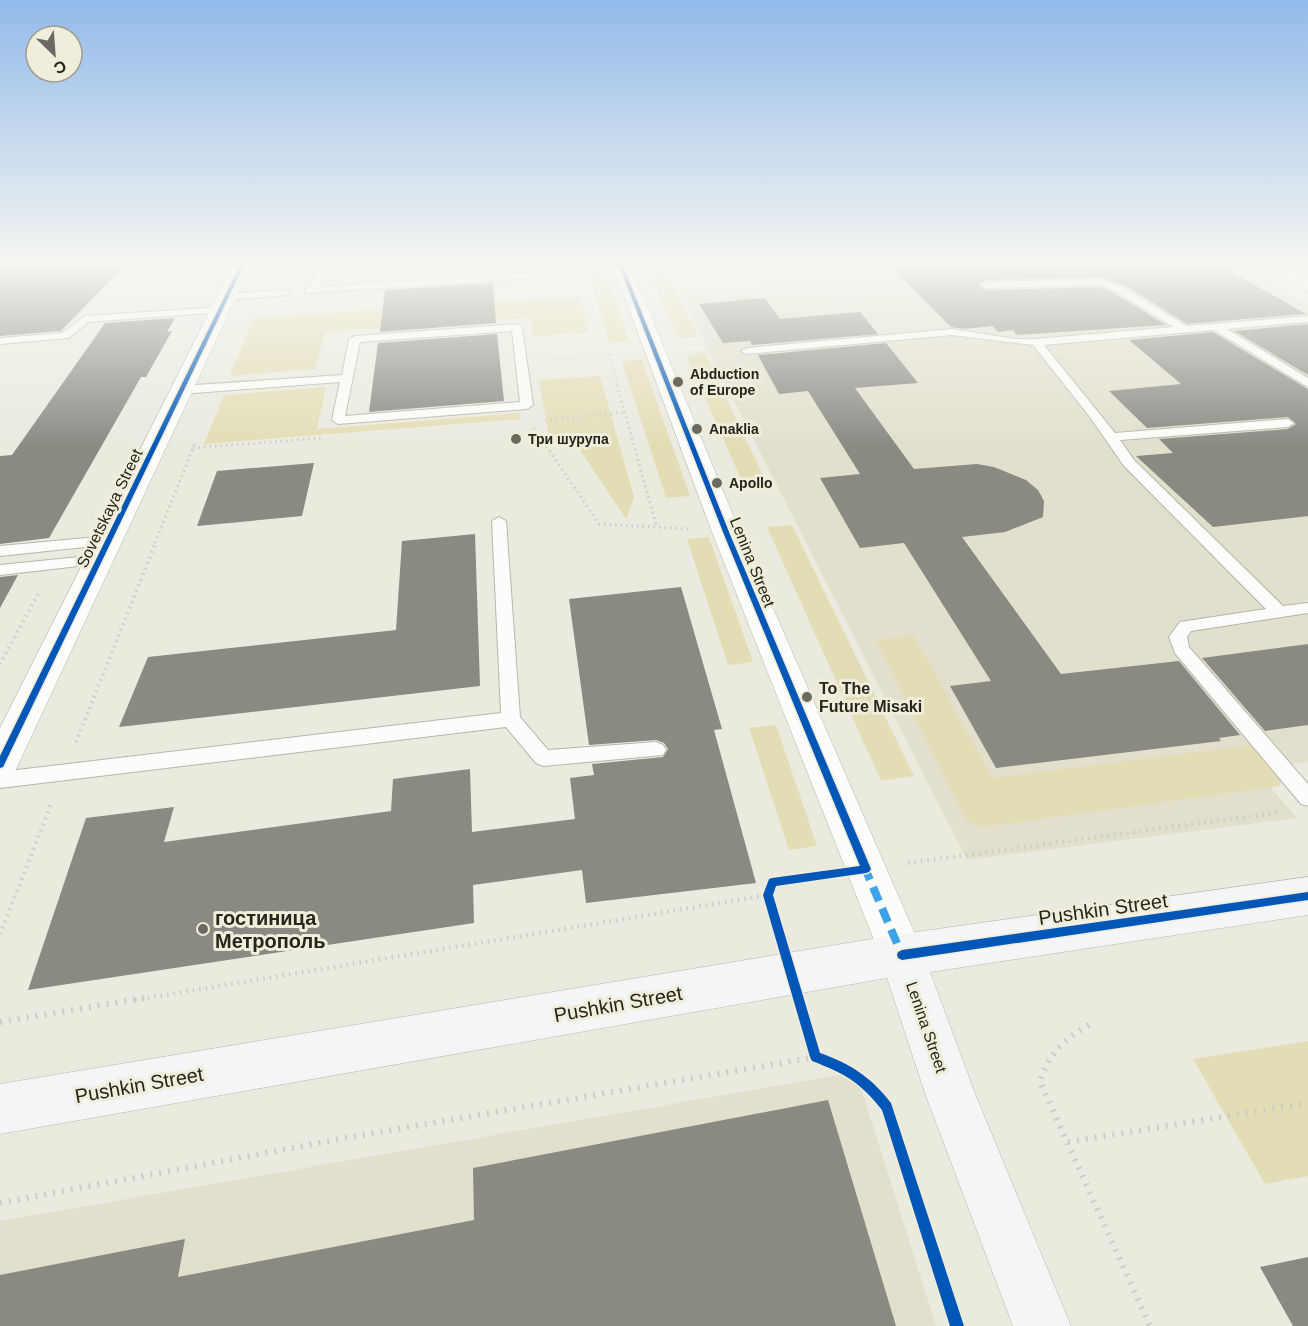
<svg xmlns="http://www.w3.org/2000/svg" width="1308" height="1326" font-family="Helvetica,sans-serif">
	<rect width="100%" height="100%" fill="#ebeadf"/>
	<path fill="#e2dfcd" d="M792 263H1231L1308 305V762L1256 770 1297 818 967 860 679 292 811 284Z
		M856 1072 936 1326H0V1221Z"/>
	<path fill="#e3ddb5" d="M585 263H602L629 341 610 343Z
		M645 263H662L698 337 679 338Z
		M580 297 589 332 533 336 530 318 325 332 315 369 230 376 253 318Z
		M705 353 768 486 745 488 686 355Z
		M642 360 690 496 666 498 622 361Z
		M600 376 634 497 626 519 572 438 549 436 539 380Z
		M326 387 317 429 520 413 521 419 204 444 224 395Z
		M792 525 914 776 881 781 767 527Z
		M709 537 753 662 728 665 687 539Z
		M914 636 992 778 1253 745 1281 778 1280 786 982 827 966 820 876 640Z
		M776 725 817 846 789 850 749 728Z
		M1308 1041V1176L1265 1184 1193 1059Z"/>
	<path fill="#8a8982" d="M887 263H1216L1306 314 1187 324 1126 286 1102 277 985 280 978 286 985 290 1100 287 1116 294 1166 325 1017 335 1013 330 998 332 993 326 964 329 951 327Z
		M126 264 61 331 0 336V267Z
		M493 283 496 323 380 332 385 290Z
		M765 298 780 319 860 312 878 334 752 345 750 341 723 343 699 304Z
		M175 318 167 332 172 331 146 377H141L49 538 0 544V456L12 455 105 323Z
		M1308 324V375L1234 331Z
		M1213 332 1308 389V516L1213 527 1136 456 1173 453 1159 439 1288 429 1296 424 1288 417 1147 428 1109 391 1181 384 1129 340Z
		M497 334 504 401 369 412 378 343Z
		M886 343 918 383 855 388 914 469 977 464 994 467 1026 480 1038 490 1044 501 1043 517 1005 532 962 537 1061 674 1179 661 1240 735 1219 738 1221 741 996 768 950 686 991 681 904 543 860 548 820 478 860 474 808 391 779 394 758 355Z
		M314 463 302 516 197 526 217 471Z
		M475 534 480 686 119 727 148 657 396 630 402 541Z
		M18 575 0 608V577Z
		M681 587 722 729 714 730 756 883 586 903 582 870 473 885 474 923 28 990 86 818 174 807 164 842 391 811 393 779 470 769 472 832 575 819 570 778 594 775 592 764 663 757 668 749 664 743 656 740 589 745 569 599Z
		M1308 644V725L1265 731 1202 658Z
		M828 1100 896 1326H0V1275L185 1239 178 1277 474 1220 473 1168Z
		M1308 1257V1326H1293L1260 1267Z"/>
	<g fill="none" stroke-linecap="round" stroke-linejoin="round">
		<defs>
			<path id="lane" d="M317 263H326L321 287 536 272 541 275 536 278 305 293V289L310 288Z
				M240 264 243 265V269L150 277 145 274 150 271Z
				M622 266 627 269 625 271 567 276 562 273 567 270Z
				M1101 279 1125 288 1186 326 1308 316V322L1227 329 1308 378V387L1214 330 1044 345 1115 433 1288 419 1294 423 1288 427 1120 440 1134 460 1283 606 1308 603V613L1191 631 1187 637 1189 647 1308 784V806L1301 804 1175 653 1169 637 1180 622 1266 609 1124 466 1090 417 1033 345 952 335 747 354 741 351 747 348 952 329 1016 339H1036L1173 327 1117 292 1100 285 985 288 980 285 985 282Z
				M285 290 289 291V295L226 300 221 297 226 294Z
				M220 307 225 310 224 312 88 322 69 338 0 344V338L62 333 85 316Z
				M517 324 522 327 533 405 527 409 338 424 332 420 340 382 181 394 175 390 181 386 342 375 349 339 355 336ZM512 331 520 402 345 416 360 342Z
				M499 517 506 521 520 717 548 750 656 742 663 745 666 750 663 755 543 766 536 763 506 727 0 788V772L501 713 492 521Z
				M108 536 116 541 113 544 0 556V546Z
				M99 555 107 560 105 563 0 575V565Z"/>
			<path id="street" d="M234 263H252L18 765 13 775 0 779V728Z
				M612 263H629L740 532 924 955 918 970 902 976 886 970 880 955 712 532Z
				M1256 263H1277L1308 279V291Z"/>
			<path id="secondary" d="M1308 877V915L930 972 976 1096 1071 1326H1013L926 1096 887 978 0 1134V1084L902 934Z"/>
		</defs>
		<use href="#lane" stroke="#b7b5ad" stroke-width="2"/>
		<use href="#street" stroke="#b7b5ad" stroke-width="1"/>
		<use href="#secondary" stroke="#b7b5ad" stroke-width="1"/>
		<path stroke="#cdccc8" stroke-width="2" stroke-dasharray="1 3" stroke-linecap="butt" d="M758 263 769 266 767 275 776 283 875 308 879 313
			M768 275 811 273 803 263
			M689 352H721
			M609 355 618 386
			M548 360 625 354"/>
		<path stroke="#cdccc8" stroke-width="3" stroke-dasharray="1.5 4" stroke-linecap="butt" d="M617 385 657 528
			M545 420 625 412
			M534 428 599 524 688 529
			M193 448 321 438
			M155 543 195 443"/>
		<path stroke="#cdccc8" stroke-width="4" stroke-dasharray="1.5 4.5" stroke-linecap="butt" d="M0 664 38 594
			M76 742 156 542"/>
		<path stroke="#cdccc8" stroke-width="4.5" stroke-dasharray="1.5 5" stroke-linecap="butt" d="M908 863 1281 812
			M0 934 52 802
			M135 1000 768 895 772 882 826 875"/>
		<path stroke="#cdccc8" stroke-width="6" stroke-dasharray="2 7" stroke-linecap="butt" d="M0 1022 144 998
			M1089 1025C1063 1040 1049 1053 1040 1082L1150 1326
			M1068 1142 1308 1103
			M0 1203 345 1138 816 1057 856 1076 887 1107 957 1326"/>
		<use href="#lane" fill="#fcfcfa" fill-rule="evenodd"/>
		<use href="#street" fill="#fcfcfa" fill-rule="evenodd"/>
		<use href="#secondary" fill="#f4f5f6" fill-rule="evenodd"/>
		<path stroke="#3ea2ea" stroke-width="8" stroke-dasharray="15 8" stroke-linecap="butt" d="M864 866 902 955"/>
		<defs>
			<path id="cycleway" d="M241 263H245L4 765 3 767 0 768V756Z
				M618 263H622L729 532 871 869 869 872 866 873 776 886 773 895 820 1053C851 1064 871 1077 891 1103L964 1326H950L882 1110C859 1081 845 1074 812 1061L810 1057 763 895 769 879 772 878 860 866 723 532Z
				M1308 892V900L902 960 898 958 897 955 898 952 902 950Z"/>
		</defs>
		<use href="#cycleway" stroke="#f0edda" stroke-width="3"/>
		<use href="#cycleway" fill="#0057b8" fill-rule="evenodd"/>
	</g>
	<linearGradient id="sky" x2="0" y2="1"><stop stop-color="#92baea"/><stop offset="0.59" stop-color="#f6f6f1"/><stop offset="1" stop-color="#f6f6f1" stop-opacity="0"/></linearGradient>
	<rect width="1308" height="448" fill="url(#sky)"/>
	<g fill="#6b6a62" stroke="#f0edda" stroke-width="2">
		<circle cx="678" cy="382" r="6"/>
		<circle cx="697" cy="429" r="6"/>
		<circle cx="516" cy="439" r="6"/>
		<circle cx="717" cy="483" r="6"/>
		<circle cx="807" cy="697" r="6"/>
		<circle cx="203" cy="929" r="6"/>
	</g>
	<g text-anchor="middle" stroke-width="6" stroke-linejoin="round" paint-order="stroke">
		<g font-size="14" font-weight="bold" fill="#26251e" stroke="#f0edda" text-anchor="start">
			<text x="690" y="379">Abduction<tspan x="690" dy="16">of Europe</tspan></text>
			<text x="709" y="434">Anaklia</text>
			<text x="528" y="444">Три шурупа</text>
			<text x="729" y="488">Apollo</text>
		</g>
		<g font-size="16" fill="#26251e" stroke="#f0edda">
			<text transform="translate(109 508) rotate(-64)" y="6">Sovetskaya Street</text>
			<text transform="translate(753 562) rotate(68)" y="6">Lenina Street</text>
			<text transform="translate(927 1027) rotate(71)" y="6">Lenina Street</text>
		</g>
		<g font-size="16" font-weight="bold" fill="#26251e" stroke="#f0edda" text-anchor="start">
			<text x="819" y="694">To The<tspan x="819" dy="18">Future Misaki</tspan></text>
		</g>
		<g font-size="20" fill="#26251e" stroke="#f0edda">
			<text transform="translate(1103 909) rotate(-8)" y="7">Pushkin Street</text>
			<text transform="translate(618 1004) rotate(-10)" y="7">Pushkin Street</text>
			<text transform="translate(139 1085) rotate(-10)" y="7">Pushkin Street</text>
		</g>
		<g font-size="20" font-weight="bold" fill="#26251e" stroke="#f0edda" text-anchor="start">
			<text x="215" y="925">гостиница<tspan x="215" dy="23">Метрополь</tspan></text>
		</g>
	</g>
	<g transform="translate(54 54) rotate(155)"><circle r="28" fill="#f0edda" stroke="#9f9d8f" stroke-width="1.5"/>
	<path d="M0-4.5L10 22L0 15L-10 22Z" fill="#6b6a62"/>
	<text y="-9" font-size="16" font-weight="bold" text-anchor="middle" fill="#26251e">С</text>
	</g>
</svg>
